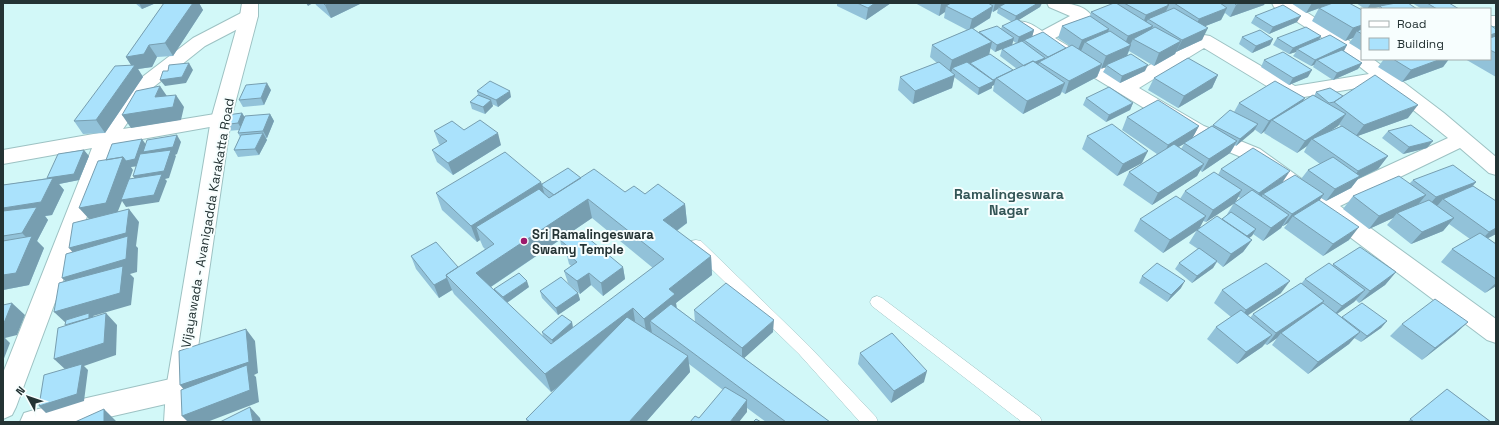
<svg xmlns="http://www.w3.org/2000/svg" width="1499" height="425" font-family="'Space Grotesk',sans-serif">
	<rect width="100%" height="100%" fill="#d2f8f8"/>
	<g fill="none" stroke-linecap="round" stroke-linejoin="round">
		<defs>
			<path id="service" d="M696 240 701 241 809 346 876 417 878 422H860L799 354 691 249 689 245 691 241Z
				M877 296 882 298 1040 417 1042 422H1022L872 306 870 302 872 298Z"/>
			<path id="minor" d="M1047 3C1061 3 1082 2 1092 16L1089 20 1055 38 1125 80 1198 36 1204 35 1210 36 1295 86 1369 74 1327 41 1274 7 1272 3H1292L1339 33 1362 51V59H1373L1444 113 1496 157V175L1489 173 1460 148 1340 206 1496 319V343L1487 340 1246 159 1190 136 1016 30 1013 26 1016 22C1026 20 1033 25 1042 31L1070 16 1049 7ZM1204 48 1285 97 1292 99 1381 84 1448 138 1324 195 1260 149 1204 126 1139 88Z
				M249 11 255 12 258 16 255 20 205 46 151 89 123 129 221 113 228 114 231 119 228 124 221 125 114 144 16 407 12 415 3 419V373L92 148 3 164V150L99 133 137 81 193 38 243 12Z
				M1490 16H1496V26H1490Z
				M179 377 188 381 192 389 188 397 179 401 87 422H20L24 413 34 410Z"/>
			<path id="primary" d="M242 3H258V16L231 119 192 389V422H164L166 389 211 119 240 16Z"/>
		</defs>
		<use href="#service" stroke="#9dc2c3" stroke-width="1"/>
		<use href="#minor" stroke="#9dc2c3" stroke-width="2"/>
		<use href="#primary" stroke="#9dc2c3" stroke-width="2"/>
		<use href="#service" fill="#fff" fill-rule="evenodd"/>
		<use href="#minor" fill="#fff" fill-rule="evenodd"/>
		<use href="#primary" fill="#fff" fill-rule="evenodd"/>
	</g>
	<path fill="#92c2d9" fill-rule="evenodd" d="M135 3H156L142 9Z
		M164 3H199L203 10 173 56 157 57 152 67 138 69 143 77 105 133 83 134 74 121 131 65 126 57Z
		M315 3H362L331 18 316 5Z
		M837 3H891L866 20 837 6Z
		M915 3H1042L1040 7 1018 20 1034 30 1032 37 1066 48 1070 46 1058 38 1062 26 1090 16 1091 12 1118 4V3H1265L1264 5 1230 17 1225 13 1221 20 1205 26 1202 40 1176 52 1175 54 1154 66 1129 51 1127 56 1145 71 1120 83 1103 72 1106 67 1101 68 1097 77 1065 94 1062 92 1060 95 1023 114 993 91 994 85 992 86V88L978 95 954 77 952 88 913 104 898 90 900 77 937 63 930 57 932 45 967 30 944 18 945 12 939 16ZM998 9 997 13 1012 22 1002 26 1001 29 979 32V33L973 29 990 18 992 11 993 12ZM1013 41 1016 43 1012 45ZM990 48 995 52 1002 49 1000 56 1017 69 1013 70 989 54Z
		M1291 3H1349L1362 10V51L1349 43 1353 38 1345 41 1312 21 1319 8 1323 7 1306 13Z
		M1356 3H1395L1417 9H1378L1379 7 1371 9H1365Z
		M1412 3H1449L1459 9H1422Z
		M1255 16 1297 22 1269 34 1251 23Z
		M1490 25 1496 29V77L1465 59H1490Z
		M1321 36 1319 40 1347 45 1344 51 1362 63 1358 69 1333 80 1313 67 1314 65 1311 66 1293 56 1296 52 1289 54 1273 45 1277 38Z
		M1242 37 1273 39 1270 45 1252 53 1239 44Z
		M1384 59H1449L1443 67 1402 82 1378 67Z
		M1264 60 1308 77 1289 85 1261 67Z
		M1218 75 1212 88 1178 108 1148 90 1154 78Z
		M271 90 264 105 243 107 239 100Z
		M477 91 511 97 498 107 492 104 493 106 485 114 472 109 470 102 478 95Z
		M1316 92 1343 96 1408 118 1357 136 1388 156 1378 169 1358 179 1351 188 1326 201 1321 198 1319 201 1349 240 1323 256 1284 228 1288 223 1283 226H1282L1281 228 1263 241 1253 234 1249 238 1252 240 1243 252 1223 267 1217 262 1213 268 1192 283 1175 269 1179 263 1198 249 1189 243 1197 230 1222 219 1226 216 1234 203 1206 222 1203 221 1199 229 1163 253 1134 231 1140 219 1180 199 1185 191 1218 175 1221 169 1282 183 1301 179 1308 170 1320 164 1304 152 1307 146 1297 153 1264 133 1265 131 1261 134 1254 129 1236 146 1235 145 1230 153 1202 172 1200 170 1197 176 1152 205 1123 185 1129 172 1157 154 1122 130 1127 117 1199 126 1192 138 1234 112 1239 103 1305 98 1303 101 1314 96ZM1339 125 1341 126 1330 131 1338 126ZM1184 144 1181 149 1178 147ZM1238 197 1241 198 1235 203Z
		M1086 98 1133 103 1130 110 1106 122 1083 105Z
		M242 113 245 117 270 114 274 121 267 138H266L267 140 259 155 238 157 234 150 240 137 238 133 239 130 227 131 222 125Z
		M434 131 501 145 453 175 437 162 432 150 440 145 439 144Z
		M1388 131 1427 148 1403 154 1382 138Z
		M1087 136 1142 163 1117 176 1082 149Z
		M89 156 79 180 59 184 64 190 52 215 45 216 48 220 37 241 44 248 29 285 3 290V185L48 178Z
		M581 177 625 192 645 194 685 204 687 223 677 231 711 256 712 275 676 303 677 308 695 322 694 310 773 332 744 358 830 422H766L747 408V412L699 418 723 390 689 364 690 372 646 422H527L526 419 556 389 551 392 454 294 452 290 439 298 416 269 411 256 458 267 485 249 483 247 480 240 477 242 442 210 436 193 541 182 542 184ZM592 218 653 268 573 328 572 322 542 332 543 337 507 303 529 287 494 289 495 291 491 287Z
		M1413 180 1476 182 1473 186 1496 201V234L1488 238 1496 244V286L1485 293 1441 262 1452 249 1470 239 1449 224 1443 231 1411 244 1387 225 1393 218 1369 229 1343 209 1353 196 1410 183Z
		M560 240 584 241 623 267 625 279 603 296 591 285 580 294 568 283 564 271 571 266 569 264 567 256 563 253Z
		M1333 264 1396 272 1385 285 1359 303 1356 300 1354 302 1337 314 1342 317 1387 321 1381 328 1361 342 1354 338 1349 344 1308 374 1272 345 1277 338 1267 345 1265 344 1262 347 1237 364 1207 339 1216 327 1231 317 1214 303 1222 290 1281 293 1247 315 1250 318 1253 314 1301 284 1305 279 1332 266Z
		M1142 276 1181 288 1167 302 1139 283Z
		M540 291 578 293 580 300 558 315 542 298Z
		M1468 322 1455 334 1422 360 1390 336 1402 324Z
		M860 353 924 382 891 403 858 364Z
		M1447 389 1491 422H1407Z"/>
	<path fill="#779eb0" fill-rule="evenodd" d="M139 3H156L142 9Z
		M193 3H199L203 10 173 56 165 43Z
		M306 3H313L308 6Z
		M330 3H362L331 18 325 5Z
		M875 3H891L866 20 868 8Z
		M942 3H960L946 6 945 12 939 16 941 4Z
		M995 3H1008L999 7 998 9 993 12Z
		M1038 3H1042L1040 7 1014 23 1016 16Z
		M1241 3H1265L1264 5 1230 17 1236 5Z
		M1312 3H1333L1306 13Z
		M1371 3H1395L1371 9H1367Z
		M1169 5 1163 17 1148 19 1145 26 1141 28 1146 15Z
		M993 6 990 18 969 31 972 19Z
		M1227 8 1221 20 1193 31 1199 19Z
		M1301 16 1297 22 1269 34 1273 27Z
		M1362 25V34L1357 31 1353 38 1345 41 1353 28Z
		M1153 26 1147 38 1133 39 1130 45 1123 49 1128 36Z
		M1208 28 1202 40 1176 52 1182 40Z
		M1109 29 1105 42H1085L1081 51 1077 52 1082 40Z
		M1034 30 1032 37 1017 44 1019 37Z
		M1496 33V38L1490 40V35Z
		M1321 36 1317 43 1297 49 1296 52 1289 54 1293 48Z
		M1014 38 1012 45 995 52 997 45Z
		M1273 39 1270 45 1252 53 1256 46Z
		M1181 41 1175 54 1154 66 1159 53Z
		M992 42 989 55 955 70 952 68V71L949 72 952 60Z
		M149 45 157 57 152 67 138 69 143 77 105 133 96 120 133 68 126 57Z
		M1131 45 1126 58 1106 65V67L1101 69 1106 56Z
		M1347 45 1343 52 1317 60 1314 65 1311 66 1315 60Z
		M1045 58 1043 64 1039 62 1038 67 1025 66Z
		M1441 59H1449L1443 67 1402 82 1411 70Z
		M189 63 193 70 186 83 165 86 160 80Z
		M1362 63 1358 69 1333 80 1337 73Z
		M1102 64 1097 77 1065 94 1069 81Z
		M1148 65 1145 71 1120 83 1122 76Z
		M1312 70 1308 77 1289 85 1293 78Z
		M955 75 952 88 913 104 915 91Z
		M1218 75 1212 88 1178 108 1184 96Z
		M996 78 994 85 992 86V88L978 95 979 88 993 81V80Z
		M267 83 271 90 264 105 261 98Z
		M1065 83 1060 95 1023 114 1027 101Z
		M160 86 169 99 176 95 184 107 181 120 131 128 122 115 155 97Z
		M510 91 511 97 498 107 496 100Z
		M1305 98 1297 110 1272 120 1265 131 1261 134 1269 121Z
		M491 100 493 106 485 114 483 107Z
		M1133 103 1130 110 1106 122 1109 115Z
		M1418 105 1408 118 1355 137 1364 125Z
		M242 113 246 120 242 130 238 123Z
		M270 114 274 121 267 138 263 131Z
		M1346 114 1338 126 1315 141 1312 139 1307 146 1297 153 1305 141Z
		M1258 124 1254 131 1236 146 1240 139Z
		M1199 126 1192 139 1162 157 1168 145Z
		M263 133 267 140 259 155 255 149Z
		M498 133 501 145 453 175 448 163Z
		M177 135 181 142 177 154 175 155 176 156 169 178 165 179 167 181 159 202 126 207 122 201 116 216 90 220 79 208 123 157 142 139 147 146ZM140 166 133 176 138 183 122 200 133 170 131 167Z
		M1237 141 1230 153 1202 172 1209 159Z
		M1433 141 1427 148 1403 154 1409 147Z
		M84 150 89 156 79 180 59 184 64 190 52 215 45 216 48 220 37 241 44 248 29 285 3 290V275L30 241 22 233 3 222V208L41 202 47 178Z
		M1148 151 1142 163 1117 176 1123 164Z
		M1388 156 1378 169 1358 179 1351 188 1326 201 1335 189 1351 181 1358 171Z
		M1204 164 1197 176 1152 205 1158 193Z
		M1290 171 1282 183 1263 194 1260 199 1251 205 1259 193Z
		M541 182 546 199 476 227 480 240 477 242 471 226Z
		M1476 182 1465 194 1443 199 1438 205 1425 210 1436 197Z
		M1242 190 1235 203 1206 222 1213 210Z
		M1324 194 1315 207 1293 216 1288 223 1283 226 1292 214Z
		M1426 195 1416 207 1397 213 1393 218 1369 229 1379 216Z
		M588 199 592 218 483 292 476 273Z
		M685 204 687 223 665 239 663 220Z
		M129 209 139 222 136 246 138 248 137 272 130 274 134 278 131 305 93 316 96 319 67 324 54 312 74 290 62 278 80 261 69 248Z
		M1289 215 1281 228 1263 241 1271 228Z
		M1206 216 1199 229 1163 253 1170 240Z
		M1454 218 1443 231 1411 244 1422 232Z
		M1359 227 1349 240 1323 256 1333 244Z
		M1496 228V234L1477 244 1489 232Z
		M1256 229 1252 236 1238 246 1243 239Z
		M1252 240 1243 252 1223 267 1231 254Z
		M711 256 712 275 676 303 677 313 650 321 652 333 647 337 644 319 669 289Z
		M1217 261 1213 268 1192 283 1197 276Z
		M623 267 625 279 603 296 601 283Z
		M1396 272 1385 285 1359 303 1370 291Z
		M589 273 591 285 580 294 577 281Z
		M447 278 452 290 439 298 434 285Z
		M527 281 529 287 505 304 503 297Z
		M1185 281 1181 288 1167 302 1171 295Z
		M1290 281 1281 293 1238 322 1246 310Z
		M1496 283V286L1485 293Z
		M1365 290 1354 302 1331 318 1342 306Z
		M578 293 580 300 558 315 556 308Z
		M1324 301 1314 313 1281 333 1277 338 1267 345 1276 333Z
		M12 303 25 315 17 335 5 338 10 343 3 361V323Z
		M633 308 636 327 551 392 545 374Z
		M106 313 117 325 116 355 84 366 88 370 84 401 46 413 39 406 67 371 54 359Z
		M774 320 773 332 742 360V348Z
		M1387 321 1381 328 1361 342 1367 336Z
		M572 322 573 329 554 346 552 340Z
		M1468 322 1455 334 1422 360 1435 348Z
		M246 329 255 341 258 373 254 375 256 377 259 402 207 422H188L182 416 190 397 180 385Z
		M1360 332 1349 344 1308 374 1318 362Z
		M1272 335 1262 347 1237 364 1246 352Z
		M688 356 690 372 646 422H629Z
		M927 371 924 382 891 403 894 391Z
		M747 400V412L739 422H730Z
		M250 407 260 418 261 422H253Z
		M104 409 116 421V422H104Z"/>
	<path fill="#aae2fc" stroke="#779eb0" fill-rule="evenodd" d="M164 3H193L165 43 149 45 144 54 126 57Z
		M323 3H330L325 5Z
		M857 3H875L868 8Z
		M951 3H988L993 6 972 19 946 6Z
		M1006 3H1038L1016 16 999 7Z
		M1114 3H1116L1153 26 1128 36 1091 12Z
		M1124 3H1166L1169 5 1146 15Z
		M1174 3H1220L1227 8 1199 19Z
		M1234 3H1241L1236 5Z
		M1333 3H1349L1362 10V25L1353 28 1319 8Z
		M1396 3H1408L1417 9H1383L1380 6Z
		M1427 3H1449L1459 9H1437Z
		M1283 5 1301 16 1273 27 1255 16Z
		M1174 8 1208 28 1182 40 1148 19Z
		M1090 16 1109 29 1082 40 1062 26Z
		M1017 19 1034 30 1019 37 1002 26Z
		M1490 25 1496 29V33L1490 35Z
		M997 26 1014 38 997 45 979 32Z
		M1155 27 1181 41 1159 53 1133 39Z
		M1306 27 1321 36 1293 48 1277 38Z
		M972 28 992 42 952 60 932 45Z
		M1362 29V34L1357 31Z
		M1260 30 1273 39 1256 46 1242 37Z
		M1110 31 1131 45 1106 56 1085 42Z
		M1043 32 1066 48 1048 57 1024 40Z
		M1330 35 1347 45 1315 60 1297 49Z
		M1496 36V53L1490 50V38Z
		M1022 41 1045 58 1035 62 1033 61 1024 66 1002 49Z
		M1072 45 1102 64 1069 81 1039 62Z
		M1342 50 1362 63 1337 73 1317 60Z
		M1283 52 1312 70 1293 78 1264 60Z
		M990 54 1013 70 993 80 970 63Z
		M1131 54 1148 65 1122 76 1106 65Z
		M1188 58 1218 75 1184 96 1154 78Z
		M1393 59H1441L1411 70Z
		M1033 61 1065 83 1027 101 996 78Z
		M939 62 955 75 915 91 900 77Z
		M967 62 994 81 979 88 952 68Z
		M189 63 182 77 160 80 163 71H168L169 65Z
		M135 65 96 120 74 121 115 66Z
		M1375 75 1418 105 1364 125 1334 102Z
		M490 81 510 91 496 100 477 91Z
		M1275 81 1305 98 1269 121 1239 103Z
		M267 83 261 98 239 100 246 85Z
		M160 86 155 97 176 95 173 107 122 115 136 91Z
		M1109 87 1133 103 1109 115 1086 98Z
		M1330 88 1343 96 1334 102 1329 103 1316 92Z
		M478 95 491 100 483 107 470 102Z
		M1313 95 1346 114 1305 141 1272 120Z
		M1158 100 1199 126 1168 145 1127 117Z
		M1230 110 1258 124 1240 139 1213 125Z
		M242 113 238 123 222 125 227 115Z
		M270 114 263 131 238 133 245 116Z
		M480 120 498 133 448 163 432 150 447 141 434 131 452 121 464 130Z
		M1112 124 1148 151 1123 164 1087 136Z
		M1411 125 1433 141 1409 147 1388 131Z
		M1212 126 1237 141 1209 159 1184 143Z
		M1342 126 1388 156 1358 171 1312 139Z
		M263 133 255 149 234 150 241 135Z
		M177 135 173 147 143 152 147 140Z
		M142 139 135 159 126 161 123 157 106 160 112 144Z
		M1174 144 1204 164 1158 193 1129 172Z
		M1253 148 1290 171 1259 193 1221 169Z
		M84 150 74 174 47 178 58 154Z
		M171 150 164 171 133 176 140 154Z
		M505 152 541 182 471 226 436 193Z
		M123 157 106 203 79 208 98 161Z
		M1333 157 1360 176 1335 189 1308 170Z
		M1453 165 1476 182 1436 197 1413 180Z
		M568 168 581 178 554 195 542 186V184Z
		M594 169 625 192 634 186 645 194 658 184 685 204 663 220 711 256 669 289 675 294 644 319 633 308 545 374 446 275 494 244 476 227 539 189 549 198ZM588 199 664 259 551 344 476 273Z
		M1214 172 1242 190 1213 210 1185 191Z
		M162 174 154 195 121 200 129 179Z
		M1295 175 1324 194 1292 214 1263 194Z
		M1399 176 1426 195 1379 216 1353 196Z
		M53 178 41 202 3 208V185Z
		M1473 186 1496 201V228L1489 232 1443 199Z
		M1252 190 1289 215 1271 228 1234 203Z
		M1176 196 1206 216 1170 240 1140 219Z
		M1319 200 1359 227 1333 244 1293 216Z
		M1429 200 1454 218 1422 232 1397 213Z
		M37 207 22 233 3 236V211Z
		M129 209 126 233 69 248 73 223Z
		M1231 212 1256 229 1247 236 1222 219Z
		M1217 216 1252 240 1231 254 1197 230Z
		M573 232 584 241 588 238 623 267 601 283 589 273 577 281 564 271 577 262 566 252 571 249 560 240Z
		M1480 233 1496 244V279L1452 249Z
		M32 236 16 273 3 275V241Z
		M128 236 126 259 62 278 66 254Z
		M436 242 458 267 446 275 447 278 434 285 411 256Z
		M1360 247 1396 272 1370 291 1333 264Z
		M1199 248 1217 261 1197 276 1179 263Z
		M1157 263 1185 281 1171 295 1142 276Z
		M1266 263 1290 281 1246 310 1222 290Z
		M1329 263 1365 290 1342 306 1305 279Z
		M123 266 120 293 54 312 59 283Z
		M519 273 527 281 503 297 494 289Z
		M561 277 578 293 556 308 540 291Z
		M726 283 774 320 742 348 694 310Z
		M1301 283 1324 301 1276 333 1253 314Z
		M1435 299 1468 322 1435 348 1402 324Z
		M12 303 4 323H3V305Z
		M1323 303 1360 332 1318 362 1281 333Z
		M1362 303 1387 321 1367 336 1342 317Z
		M671 304 830 422H786L650 321Z
		M1241 310 1272 335 1246 352 1216 327Z
		M89 313V318L65 325 66 320Z
		M106 313 104 343 54 359 58 328Z
		M562 315 572 322 552 340 542 332Z
		M627 317 688 356 629 422H530L526 419Z
		M246 329 249 362 180 385 179 351Z
		M892 333 927 371 894 391 860 353Z
		M82 364 77 394 39 406 44 375Z
		M247 365 250 390 182 416 181 390Z
		M725 387 747 400 730 422H690L695 416 699 418Z
		M1447 389 1491 422H1414L1410 419Z
		M250 407 253 422H220Z
		M104 409V422H75Z
		M756 419 761 422H753Z"/>
	<circle fill="#9d196b" stroke="#f7fefe" stroke-width="1.5" cx="524" cy="241" r="4"/>
	<g text-anchor="middle" stroke-width="4" stroke-linejoin="round" paint-order="stroke">
		<g font-size="13" fill="#243334" stroke="#f7fefe">
			<text transform="translate(207 223) rotate(-80)" y="5">Vijayawada - Avanigadda Karakatta Road</text>
		</g>
		<g font-size="13" font-weight="bold" fill="#243334" stroke="#f7fefe" text-anchor="start">
			<text x="532" y="239">Sri Ramalingeswara<tspan x="532" dy="15">Swamy Temple</tspan></text>
		</g>
		<g font-size="14" font-weight="bold" fill="#335556" stroke="#f7fefe">
			<text x="1009" y="199">Ramalingeswara<tspan x="1009" dy="16">Nagar</tspan></text>
		</g>
	</g>
	<rect width="1499" height="425" fill="none" stroke="#243334" stroke-width="8"/>
	<rect x="1361" y="8" width="130" height="52" fill="#f7fefe" stroke="#a3adad"/>
	<rect x="1369" y="21" width="20" height="6" fill="#ffffff" stroke="#a3adad"/>
	<text x="1397" y="28" font-size="12" fill="#243334">Road</text>
	<rect x="1369" y="38" width="20" height="12" fill="#aae2fc" stroke="#a3adad"/>
	<text x="1397" y="48" font-size="12" fill="#243334">Building</text>
	<g transform="translate(28 397) rotate(310)" stroke="#f7fefe" stroke-width="3" paint-order="stroke">
	<path d="M0-3L7 15L0 10L-7 15Z" fill="#243334"/>
	<text y="-6" font-size="11" font-weight="bold" text-anchor="middle" fill="#243334">N</text>
	</g>
</svg>
